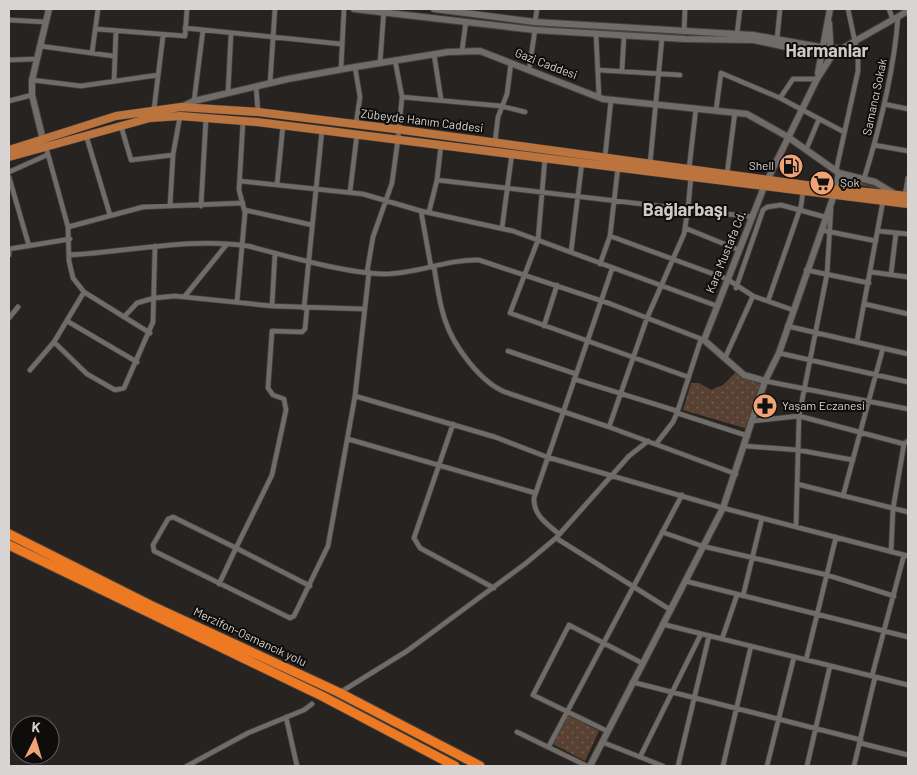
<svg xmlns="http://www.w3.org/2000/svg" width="917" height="775" font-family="Barlow,sans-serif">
	<defs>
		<pattern id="grass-tufts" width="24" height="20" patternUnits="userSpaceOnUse" patternTransform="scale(1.25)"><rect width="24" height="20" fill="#584133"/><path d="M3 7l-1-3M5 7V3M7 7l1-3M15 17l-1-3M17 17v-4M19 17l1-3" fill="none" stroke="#6f5c50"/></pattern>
		<pattern id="park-dots" width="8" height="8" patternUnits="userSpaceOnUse" patternTransform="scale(1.25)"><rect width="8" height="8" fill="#584133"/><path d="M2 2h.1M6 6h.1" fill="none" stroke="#6f5c50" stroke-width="1.8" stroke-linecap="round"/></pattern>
	</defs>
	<rect width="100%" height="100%" fill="#272321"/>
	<path fill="url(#grass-tufts)" d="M842 177 882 189 841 182Z"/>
	<path fill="url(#park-dots)" d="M736 372 762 385 748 429 683 410 691 383H699L711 390 723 385Z
		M568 715 599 731 585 761 553 744Z"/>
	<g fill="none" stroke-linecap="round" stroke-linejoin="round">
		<defs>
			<path id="street" d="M889 9 893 20
				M9 20 46 22
				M535 22 537 9
				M185 28 341 44
				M96 29 185 36 187 9
				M684 32 685 9
				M596 34 599 97
				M737 34 740 9
				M777 39 780 9
				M40 46 113 56
				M462 51 466 21
				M92 53 98 9
				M434 54 441 99
				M9 60 36 59
				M380 63 384 9
				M355 67 360 97 356 124
				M341 69 344 9
				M529 70 535 30
				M598 70 680 75
				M622 70 624 36
				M32 80 81 86 158 75
				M114 81 116 31
				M270 83 275 9
				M256 86 258 112
				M228 93 231 33
				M402 97 501 106 525 112
				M780 98 793 79H817
				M9 101 32 95
				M194 101 203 30
				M884 104 908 109
				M154 109 163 36
				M716 110 721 73 780 98 844 132
				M121 126 131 160 173 155
				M86 135 110 215
				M495 142 498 117 507 94 511 63
				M874 145 908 151
				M46 147 68 227 69 261 73 278 84 292 150 333
				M806 150 819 119
				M605 157 611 100
				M545 158 538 240 510 313 688 377
				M650 164 662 38
				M689 169 696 108
				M836 171 858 71V56L848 9
				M9 172 47 155
				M727 174 735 112
				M9 177 29 246
				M864 179C880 127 894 72 898 17
				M437 180 753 217
				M240 181 363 194 421 211 513 231 717 306
				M277 185 283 125
				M350 192 357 134
				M905 195 908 178
				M170 206 173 155 180 116
				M201 206 206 118
				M245 210 312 225
				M421 211 431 267
				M429 212 437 180 441 145
				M68 227 143 207 243 203
				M502 228 512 153
				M685 228 739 250
				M821 230 876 241
				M878 231 908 234
				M610 236 727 279 753 296 793 310
				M571 252 582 162
				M9 255V249L70 239
				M69 255C129 252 188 237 248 246 287 256 344 273 384 274 417 274 447 259 479 260L611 304 704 340
				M600 264 610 236 618 167
				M434 267C437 284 439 303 445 320 453 345 480 382 505 392L609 427 736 474
				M806 270 869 283
				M367 272 373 237 392 183 398 139 402 97 395 60
				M871 272 908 277
				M891 274 896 233
				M736 288 763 210 767 207 781 205 825 217
				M185 296 227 244
				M768 301 801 206 803 191
				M237 302 245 213 239 190 243 121
				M865 304 908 314
				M272 306 275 253
				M304 308 322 130
				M307 308 305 329 302 332 272 331 268 388 273 395 284 399 286 410 272 475 236 548 173 517 168 519 153 545 154 551 290 618 294 616 328 546 355 396 369 272
				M124 317 137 303 154 298 175 296 272 306 364 309
				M9 318 18 307
				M67 321 137 362
				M544 326 557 285
				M787 326 908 354
				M857 341 883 201
				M54 342 87 374 115 390 124 388 153 322 155 246
				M508 351 576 374
				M779 353 908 382
				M725 358 753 296
				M30 370 54 342 84 292
				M574 379 677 411
				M765 381 908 409
				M355 396 495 437 547 457 723 508 908 556
				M677 413 748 436
				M753 421 799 416 904 444
				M453 424 414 538 420 548 494 588
				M609 427 647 318 684 234 688 209 691 176
				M348 439 535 493
				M656 444 673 422 677 413 701 339
				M745 446 798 450 853 460
				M797 484 908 512
				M843 496 883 348
				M796 527 799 416 827 274 831 209
				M662 532 702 546 827 575 894 596
				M559 534C547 524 533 515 534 498L612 269
				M556 538 669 609
				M891 552 893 509 904 444 908 441
				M685 581 908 637
				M219 584 236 548 310 586
				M743 596 762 518
				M662 624 908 685
				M722 639 737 595
				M806 660 836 537
				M872 676 904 555
				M632 682 861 740
				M344 690 407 651 525 564 556 538 629 456 648 441
				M286 717 297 766
				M607 731 533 695 569 625 642 663
				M517 732 587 766
				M602 742 663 766
				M860 743 908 755
				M549 746 682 495
				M640 757 701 634
				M187 766 248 733 304 710 312 704
				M678 766 709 636
				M723 766 751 646
				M767 766 794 657
				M807 766 830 666
				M854 766 875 677"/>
			<path id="secondary" d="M354 9 535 30 685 39 754 40 831 57
				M434 9 535 22 753 35 831 49 843 48 908 11
				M818 73 830 9
				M181 107 194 101 288 79 349 68 448 52 480 51 603 99 747 114 788 137 839 173 875 182 895 194
				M44 144 32 95V80L49 9
				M765 381 744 375 704 340 764 187 817 79 831 57 829 23
				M590 766 723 508 765 381 779 353 834 195 839 173"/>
			<path id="primary" d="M9 150 116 116 181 107 258 112 403 130 835 189 908 196
				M9 157 150 118 180 116 257 122 908 204"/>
			<path id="highway" d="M9 534 150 605 338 692 480 766
				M9 545 322 696 455 766"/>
		</defs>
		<use href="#street" stroke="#44413f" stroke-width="6"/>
		<use href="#secondary" stroke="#44413f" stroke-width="8"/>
		<use href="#primary" stroke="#44413f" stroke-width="9"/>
		<use href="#highway" stroke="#44413f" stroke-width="11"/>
		<use href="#street" stroke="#706c69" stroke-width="4.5"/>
		<use href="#secondary" stroke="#706c69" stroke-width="6"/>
		<use href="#primary" stroke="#bc743f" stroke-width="8"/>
		<use href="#highway" stroke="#ee7923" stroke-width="9"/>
	</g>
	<defs>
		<symbol id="fuel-disc" viewBox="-11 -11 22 22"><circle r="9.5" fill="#efa377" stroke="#0f0d0c"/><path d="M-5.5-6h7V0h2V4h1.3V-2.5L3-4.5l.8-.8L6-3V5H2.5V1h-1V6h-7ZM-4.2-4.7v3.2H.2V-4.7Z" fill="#111"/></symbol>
		<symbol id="supermarket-disc" viewBox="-11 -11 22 22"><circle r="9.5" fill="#efa377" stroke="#0f0d0c"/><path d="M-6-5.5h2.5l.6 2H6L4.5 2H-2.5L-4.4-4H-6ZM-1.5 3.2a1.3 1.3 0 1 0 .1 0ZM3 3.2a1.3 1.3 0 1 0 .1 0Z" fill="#111"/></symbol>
		<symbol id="pharmacy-disc" viewBox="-11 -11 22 22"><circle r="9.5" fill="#efa377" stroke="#0f0d0c"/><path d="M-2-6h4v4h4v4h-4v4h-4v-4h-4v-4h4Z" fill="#111"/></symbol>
	</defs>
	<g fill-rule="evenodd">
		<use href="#fuel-disc" x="777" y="152" width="28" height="28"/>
		<use href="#supermarket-disc" x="808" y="169" width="28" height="28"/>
		<use href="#pharmacy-disc" x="751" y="392" width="28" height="28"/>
	</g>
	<g text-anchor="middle" stroke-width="4" stroke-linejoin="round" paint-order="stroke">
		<g font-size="12" fill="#d7d4d3" stroke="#0f0d0c">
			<text transform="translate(546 64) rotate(21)" y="4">Gazi Caddesi</text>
			<text transform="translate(875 97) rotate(-78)" y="4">Samancı Sokak</text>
			<text transform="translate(422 121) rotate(7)" y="4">Zübeyde Hanım Caddesi</text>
			<text transform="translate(726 252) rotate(-68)" y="4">Kara Mustafa Cd.</text>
			<text transform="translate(250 637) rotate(25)" y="4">Merzifon-Osmancık yolu</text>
		</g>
		<g font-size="12" fill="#d7d4d3" stroke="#0f0d0c" text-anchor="start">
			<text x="774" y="170" text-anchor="end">Shell</text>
			<text x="840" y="187">Şok</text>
			<text x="782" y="410">Yaşam Eczanesi</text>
		</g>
		<g font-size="18" font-weight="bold" fill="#cfcac7" stroke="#0f0d0c">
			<text x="827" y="57">Harmanlar</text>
			<text x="685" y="216">Bağlarbaşı</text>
		</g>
	</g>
	<rect width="917" height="775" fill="none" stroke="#d7d4d3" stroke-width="20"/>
	<g transform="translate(35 740) rotate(5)"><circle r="24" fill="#0f0d0c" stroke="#5f5d5c"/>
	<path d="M0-4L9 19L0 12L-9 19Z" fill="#efa377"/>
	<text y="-8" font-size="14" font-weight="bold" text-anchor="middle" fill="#d7d4d3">K</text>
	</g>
</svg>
